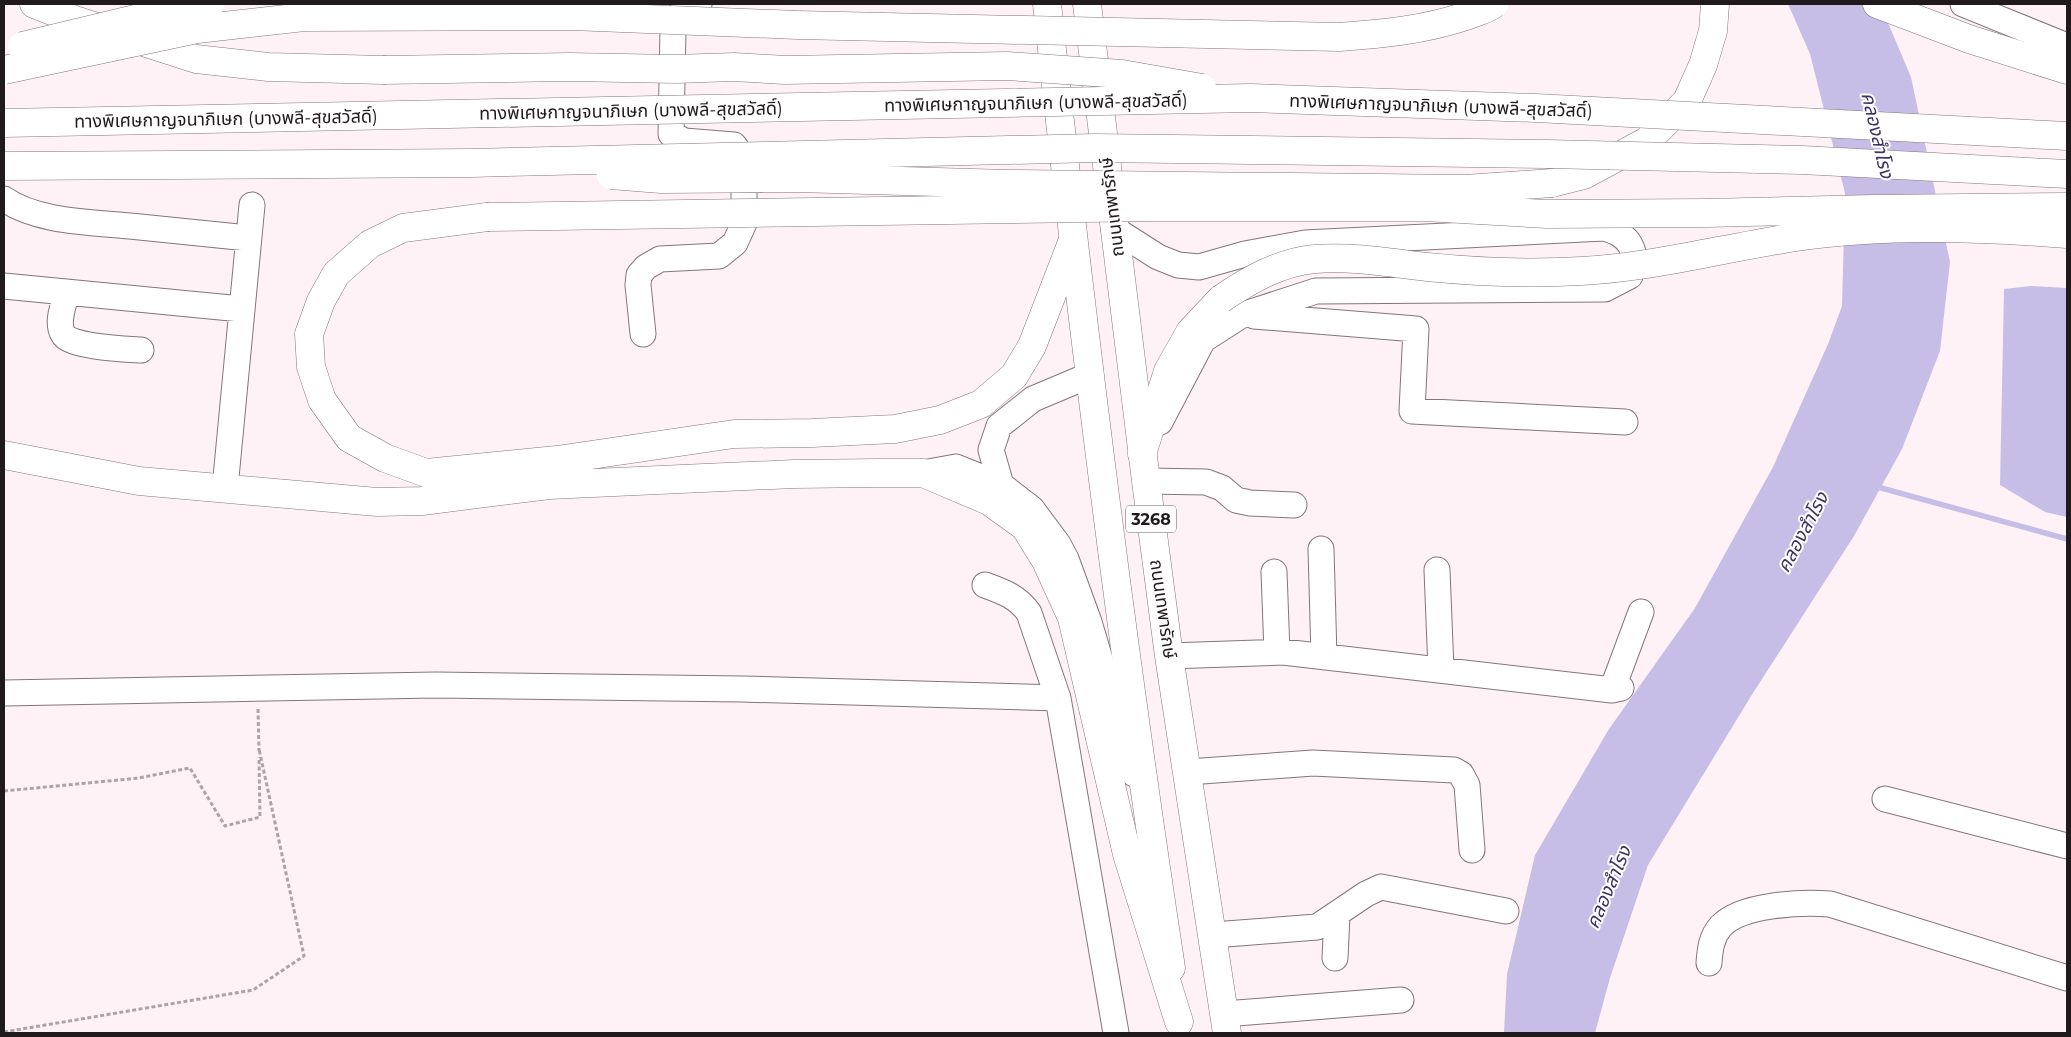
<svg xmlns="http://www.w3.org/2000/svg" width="2071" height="1037" font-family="Montserrat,'Noto Sans Thai',sans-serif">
	<rect width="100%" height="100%" fill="#fef2f7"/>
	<path fill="#c7bee8" d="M1788 4H1880L1911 77 1950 262 1940 351 1902 449 1854 536 1753 693 1648 865 1610 978 1595 1033H1504L1507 974 1535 855 1609 729 1695 608 1773 467 1828 344 1842 306 1845 193 1810 54Z
		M2031 286 2067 288V517L2045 512 2000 485 2004 289Z"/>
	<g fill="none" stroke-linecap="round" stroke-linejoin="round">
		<path stroke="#c7bee8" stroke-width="5.5" d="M1874 486 2067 539"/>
		<defs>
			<path id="minor" d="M1963 4 2067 46
				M4 199C37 222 90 222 130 226 169 230 209 234 248 238
				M1114 229 1158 257 1178 265 1199 267 1245 254 1305 243 1604 228C1629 234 1640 251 1630 276L1605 289 1316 291 1242 315 1203 340 1160 422
				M4 286 241 309
				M67 292C64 304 56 322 63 334 69 347 126 349 141 350
				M1254 316 1416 329 1412 411 1625 422
				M643 334 638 285 639 275 646 267 660 259 719 256 735 243 744 223V171L743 158 734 145 684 141 671 134 673 29 679 15 699 4
				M923 473 956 467 1001 485 1032 509 1058 544 1066 559 1089 622 1134 774
				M1146 481 1206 482 1222 488 1236 500 1250 503 1294 505
				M1001 485 991 450 999 426 1033 399 1090 375
				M225 488 252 205
				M1321 549 1324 657
				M1437 570 1441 670
				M1274 572 1277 652
				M985 585C1004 592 1018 597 1029 613L1058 698 1116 1033
				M1169 656 1283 652 1612 690 1621 688
				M1612 690 1641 612
				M4 693 436 685 742 689 1058 698
				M1188 772 1313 763 1454 770 1461 774 1467 785 1472 850
				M1885 799 2067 846
				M1213 935 1317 927 1366 894 1381 887 1506 911
				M1335 958 1337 915
				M1709 963C1710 950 1711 937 1721 926 1742 904 1801 902 1830 904L2067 978
				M1224 1014 1401 1000"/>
			<path id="major" d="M1047 4C1082 326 1122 647 1171 968
				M1087 4 1146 481 1169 656 1227 1033"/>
			<path id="highway" d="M34 4 75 20 196 59 268 67 383 70
				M1877 4 1969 39 2067 70
				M1552 183 1584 175 1647 141 1687 101 1703 65 1713 31 1715 4
				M487 217 403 228 370 244 336 274 321 301 309 334 311 367 322 400 349 438 385 458 426 473 557 460 734 434 812 433 895 429 940 420 981 404 1014 376 1032 346 1073 240
				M1142 454 1168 371 1190 332 1221 299
				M4 455 139 481 377 502 422 501 549 485 794 474 878 473H923L989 501 1025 527 1046 561 1072 618 1127 854 1179 1022"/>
		</defs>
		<use href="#minor" stroke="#85757b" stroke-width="27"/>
		<use href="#major" stroke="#85757b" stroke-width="29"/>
		<use href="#highway" stroke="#85757b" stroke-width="29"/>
		<path stroke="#ada3a7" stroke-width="3" stroke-dasharray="4 2.5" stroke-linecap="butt" d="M258 709 259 751
			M4 791 139 778 190 768 225 826 260 817 259 757
			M4 1032 253 990 304 956 259 749"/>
		<use href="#minor" stroke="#fff" stroke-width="25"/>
		<use href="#major" stroke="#fff" stroke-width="28"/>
		<use href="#highway" stroke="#fff" stroke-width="28"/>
		<defs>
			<path id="highway-bridge" d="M22 46 185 7 210 4
				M4 70 197 29 304 17 572 16 797 25 1339 37C1382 34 1424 30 1466 16 1476 12 1486 10 1494 4
				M383 70 570 67 676 69 734 67 785 70 1007 66 1122 74 1202 88
				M4 123 1251 98 1536 108 2067 136
				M4 166 471 163 1095 148 1547 154 1802 160 2067 174
				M611 175 661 179 797 178 1008 184 1465 189 1552 183
				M487 217 1153 207H1425L1546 214 1706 213 1873 209 2067 207
				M1221 299C1249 280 1280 262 1315 259 1352 256 1391 263 1427 267 1478 272 1531 274 1582 271 1655 267 1724 248 1796 237 1884 224 1978 227 2067 234"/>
		</defs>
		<use href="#highway-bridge" stroke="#85757b" stroke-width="29" stroke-linecap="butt"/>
		<use href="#highway-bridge" stroke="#fff" stroke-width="28"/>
	</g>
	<g text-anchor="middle" stroke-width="4" stroke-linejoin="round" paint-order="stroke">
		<rect fill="#fff" stroke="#645f61" stroke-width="1" x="1126" y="505.5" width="50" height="27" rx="4"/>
		<g font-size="16" font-weight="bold" fill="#211a1d">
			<text x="1151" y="525">3268</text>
		</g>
		<g font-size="18" fill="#211a1d" stroke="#fff">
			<text transform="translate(1036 103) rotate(-1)" y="6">ทางพิเศษกาญจนาภิเษก (บางพลี-สุขสวัสดิ์)</text>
			<text transform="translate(1441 106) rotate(2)" y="6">ทางพิเศษกาญจนาภิเษก (บางพลี-สุขสวัสดิ์)</text>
			<text transform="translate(631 111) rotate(-1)" y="6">ทางพิเศษกาญจนาภิเษก (บางพลี-สุขสวัสดิ์)</text>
			<text transform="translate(226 119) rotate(-1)" y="6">ทางพิเศษกาญจนาภิเษก (บางพลี-สุขสวัสดิ์)</text>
			<text transform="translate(1112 207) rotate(-97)" y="6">ถนนเทพารักษ์</text>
			<text transform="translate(1163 609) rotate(82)" y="6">ถนนเทพารักษ์</text>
		</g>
		<g font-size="19" font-style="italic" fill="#3f3064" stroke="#fff">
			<text transform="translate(1878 135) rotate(77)" y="7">คลองสำโรง</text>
			<text transform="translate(1802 532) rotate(-62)" y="7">คลองสำโรง</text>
			<text transform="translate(1608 887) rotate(-67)" y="7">คลองสำโรง</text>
		</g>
	</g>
	<rect width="2071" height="1037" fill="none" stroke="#211a1d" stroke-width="10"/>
</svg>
